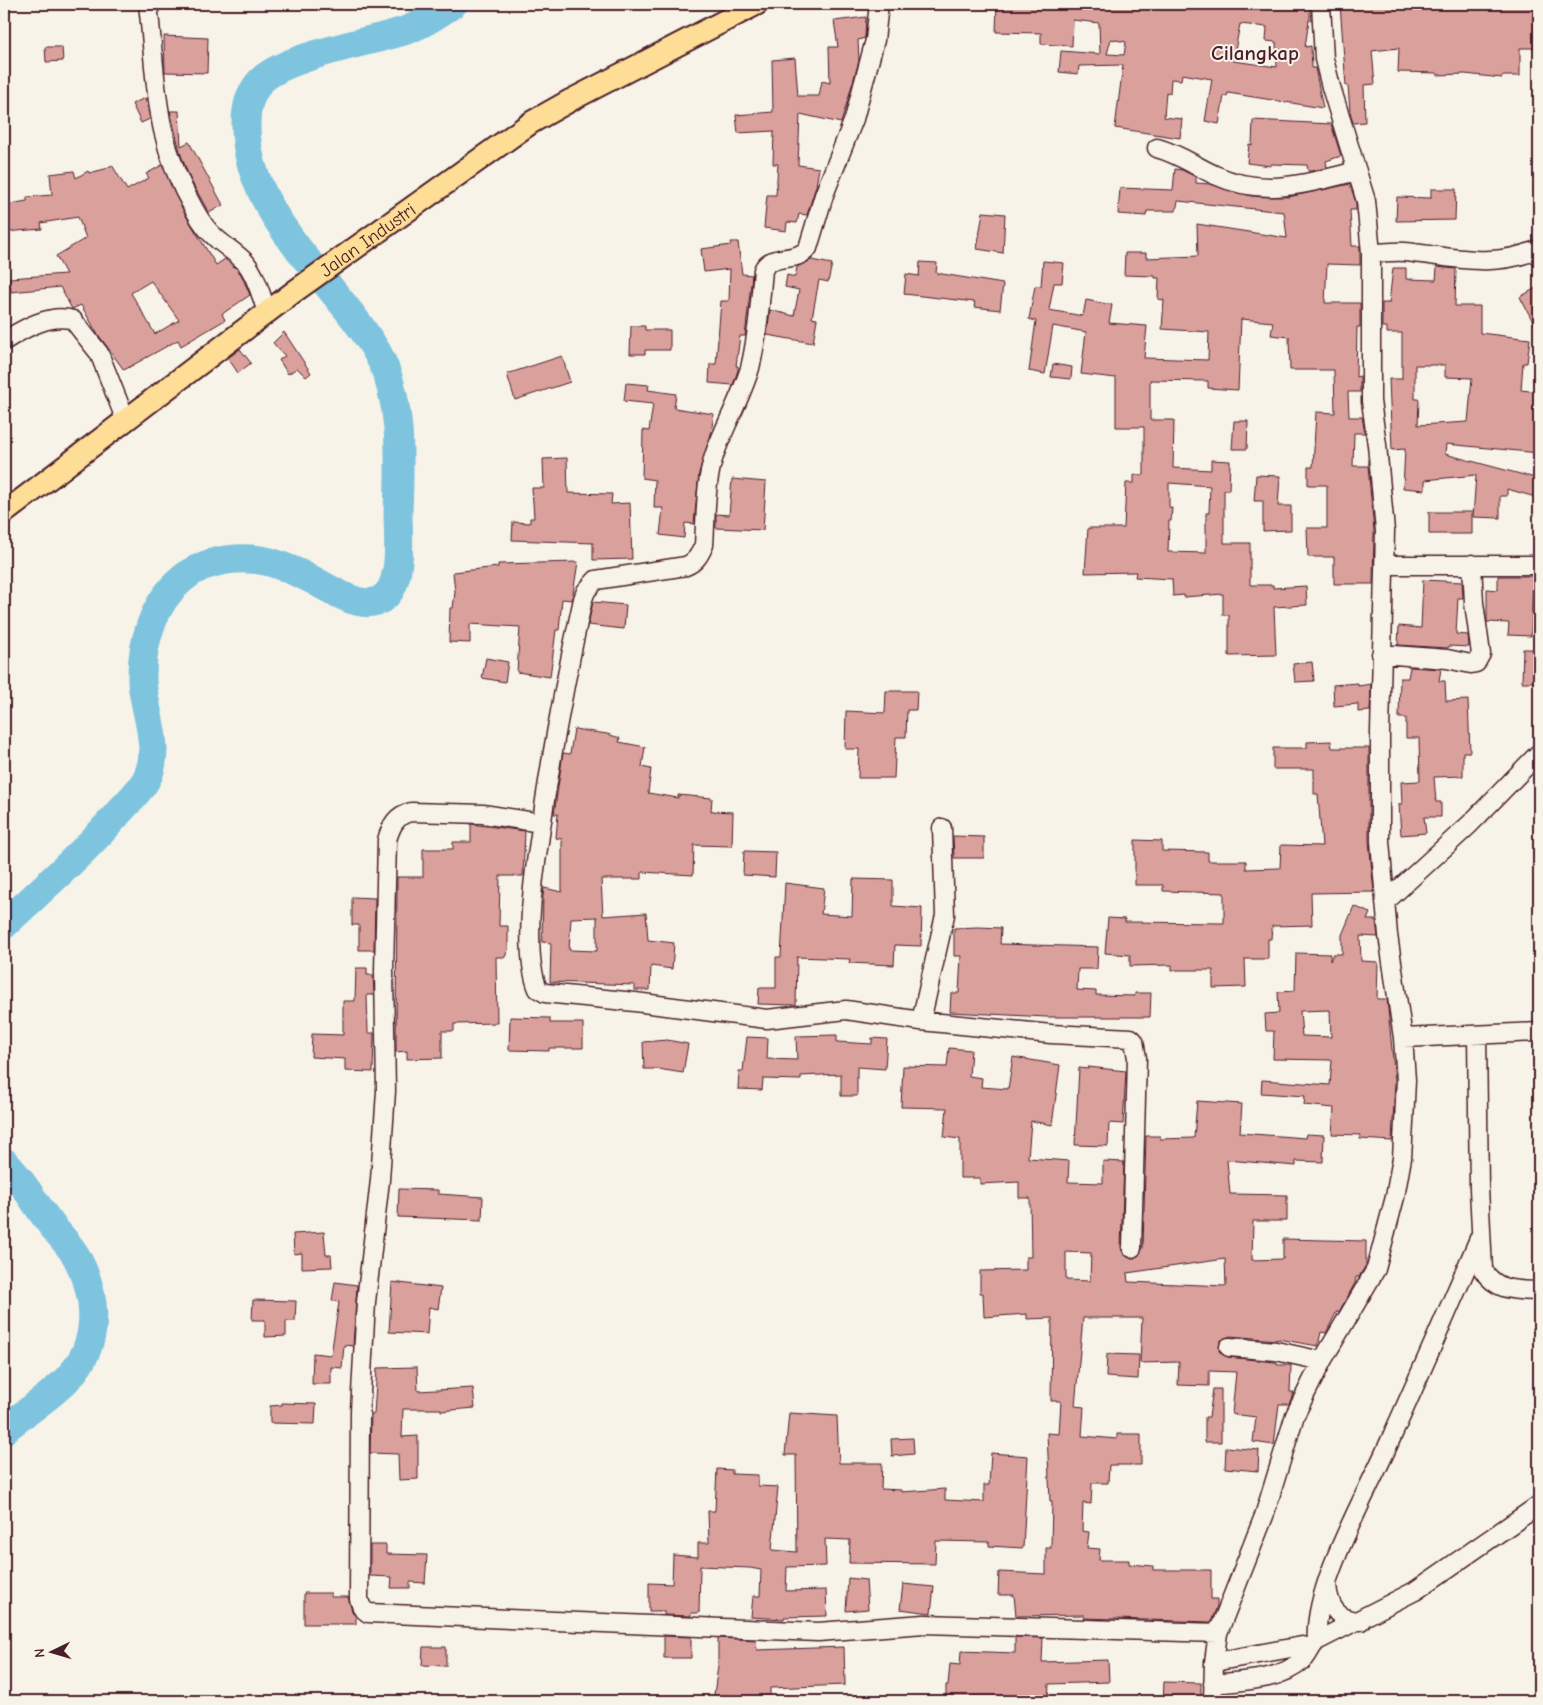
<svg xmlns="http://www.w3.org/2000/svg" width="1543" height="1705" font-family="'Comic Neue',sans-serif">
	<rect width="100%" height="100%" fill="#f7f3e8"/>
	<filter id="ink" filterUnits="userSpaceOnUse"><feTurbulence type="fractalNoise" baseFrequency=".02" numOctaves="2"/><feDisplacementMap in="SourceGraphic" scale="10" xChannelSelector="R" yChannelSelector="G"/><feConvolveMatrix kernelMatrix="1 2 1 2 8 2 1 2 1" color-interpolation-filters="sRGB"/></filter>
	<g filter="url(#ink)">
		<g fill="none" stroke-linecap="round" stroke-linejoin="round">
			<path stroke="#7ec4df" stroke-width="29" d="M4 925C43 888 85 852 120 811 129 801 141 790 147 778 162 748 144 711 142 681 141 644 153 603 182 579 206 558 247 554 276 564 287 568 299 573 309 578 330 588 372 621 391 589 402 568 398 534 398 512 400 460 403 398 377 352 335 279 244 215 246 123 246 109 250 94 259 83 280 57 370 42 404 31 422 25 438 14 453 4
				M4 1162C23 1180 34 1203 50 1223 58 1234 69 1244 76 1256 98 1295 101 1343 69 1377 51 1397 25 1412 4 1430"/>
		</g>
		<path fill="#daa09c" stroke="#4a1f2b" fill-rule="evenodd" d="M997 4H1112L1128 6 1129 4H1310V21L1309 20 1305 47 1311 46 1312 68H1315L1323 108 1228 93 1227 96H1224L1219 124 1205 121 1212 79 1182 74 1181 80 1171 79 1170 93 1166 92 1164 117 1182 119 1180 138 1115 128 1123 65 1079 66 1078 74 1059 72 1061 51 1100 54 1099 23 1073 20 1072 46 1041 44V33L996 32ZM1240 24 1267 27 1266 41 1276 42 1277 67 1233 61ZM1111 39 1126 42 1124 55 1107 54Z
			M1340 4 1536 5V48H1520V76H1502V78L1465 74 1437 75V73L1398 72 1399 48 1372 51 1375 84 1364 85 1365 122 1353 123 1350 111 1348 86H1346Z
			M866 17 865 38 858 40 859 61 841 123 800 114 798 165 819 168 816 186 807 215 799 214 797 223 787 222 786 231 764 228 767 195H776L778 164H773L774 131 738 133 736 115 773 112 772 60 795 58 798 96H819L822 81 830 83 829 47H838L834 21Z
			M164 36 208 38 207 73 165 72Z
			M45 47H62L63 61 46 62Z
			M145 98 150 119 141 123 132 104Z
			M170 111H179L181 146 189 142 223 205 209 213 190 179 181 155Z
			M1253 120 1331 124 1341 156 1326 161 1327 168 1311 171H1308L1307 165 1271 164V166L1247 163 1249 144 1252 145Z
			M112 165 127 190 149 178 146 174 162 165 185 214 216 265 225 259 232 265 241 274 250 295 222 314 225 320 181 346 178 340 124 370 97 333 81 305 72 309 60 287 11 292 9 278 66 274 56 256 86 238 78 217 41 223 42 229 4 232V205L27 201V197L52 195 50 174 74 171 76 178 88 171 89 173 105 169ZM151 281 179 320 155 334 131 293Z
			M1175 169 1182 170 1196 177V183L1210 184 1251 196 1288 197 1350 184 1356 203V210H1350L1352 246H1360V265L1327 264 1325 303H1360V327H1357L1356 377 1360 376V392H1348L1349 417H1362L1365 433H1354L1353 466H1368L1374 531 1373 584H1334V557H1308L1307 528H1327V485H1308V467H1313L1316 412 1335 413 1334 370H1290L1289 337 1271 335 1273 322 1241 319 1238 390 1208 388V381L1150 380V420H1174L1173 468 1211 470V460L1230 461 1229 490H1224V543H1250V585H1273V588L1306 586 1307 605 1274 607 1276 655 1229 656V615H1223V594L1184 597V595L1173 596 1172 579 1135 577 1136 572 1085 573 1088 528H1124L1126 483H1134V475H1144V427H1116V378L1081 374 1086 332 1053 326 1045 374 1029 371 1036 321 1029 319 1035 286H1041L1043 261 1064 263 1062 283H1054L1049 310 1083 316 1086 300 1112 305 1109 323 1147 326 1144 358 1208 360 1209 332 1162 329 1164 300 1158 299 1159 278H1155V276L1124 275 1125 253H1146V258L1198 256 1197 224 1287 238 1284 212 1178 201 1176 211H1147L1146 216 1118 214 1120 188 1173 190ZM1169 483 1210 486 1209 513H1206V553L1168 552 1169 521H1171L1172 508 1169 507Z
			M1431 189H1456L1455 220 1396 221 1397 197 1431 198Z
			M983 212 1005 214 1003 253 977 249Z
			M731 242H738L742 274 752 275 745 336H740L736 366H738V370L733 385 709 383 710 364H716L721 301H729L730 269 704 272 701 249 731 245Z
			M811 260 832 264 828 282 819 280 812 318 817 319 813 343 767 335 770 310 794 316 799 290 785 287 787 275 795 277 797 267Z
			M920 262 937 263 936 273 1003 284 1000 310 974 307 975 302 904 294 906 274 919 276Z
			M1437 267 1456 269 1455 306H1480V333L1530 339 1527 363H1523L1521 390 1539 392V453L1446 444 1445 454 1539 479V498L1507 489V496H1500V518L1473 517 1476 475 1425 480V490L1403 488 1405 449 1392 450 1389 379H1402V333H1387V327H1382V303H1389L1393 268H1406V279L1436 280ZM1415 365H1445V377L1472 378 1468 422 1418 425 1419 399H1415Z
			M1536 288 1539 295V333L1520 297Z
			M631 326H645V330H670V350H645V354H630Z
			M284 332 311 373 306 377 297 368 288 374 279 360 285 356 273 343Z
			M240 349 251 363 238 373 228 358Z
			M562 356 570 382 515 400 507 374Z
			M1053 364 1072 367 1071 379 1051 377Z
			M626 383 649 385 648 390 676 394 674 408 714 414 711 434 699 473 694 524 685 523 684 538 660 535 663 508H654L655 480 642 478 643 430 649 431 653 404 624 401Z
			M1234 421H1248L1247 449H1232Z
			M567 458 568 493 612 494 611 504 630 503 632 559 593 560V543L512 540 513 522 530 523V518H534L532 488H544L543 459Z
			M1256 475 1280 476 1278 506H1291V530L1263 531V501H1254Z
			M732 479 766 482 763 530 716 528V514L729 515Z
			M1429 512H1472V534H1429Z
			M578 562 572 600 562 599 559 630H556L550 677 517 672 520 627 470 624V643L449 642 450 608H453L455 592 453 572 498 567V564Z
			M1498 576H1533L1531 636 1508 635 1509 623 1487 622V589L1498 590Z
			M1423 580 1462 582 1463 598H1458L1456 634 1468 635 1469 647 1449 646 1448 648 1398 645 1399 626 1421 628Z
			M593 602 626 605 624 629 588 625Z
			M1523 649H1539V682H1522Z
			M486 658 508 662 505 682 482 678Z
			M1312 662 1314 681 1295 682 1293 664Z
			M1410 667 1441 669 1439 681H1445L1446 701 1468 700 1470 752H1463V776L1434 777 1436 802H1441V817H1424L1426 833 1401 835 1399 804H1402L1401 782 1420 781 1419 738H1406V718H1399L1400 678H1408Z
			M1358 683V686L1371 684 1370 711 1358 712V704L1334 706 1333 685Z
			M886 691H917L916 710H907L906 737H896L894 778H858L859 749H845L846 711 885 713Z
			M574 729 607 734 620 738 619 742 645 747 642 767 651 769 648 793 678 798V795L712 798 711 811 733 812 732 846 694 845 693 875 642 872V879H601L603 916 646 913 648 940 674 943 672 969 651 966 650 990H635V985L550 982 551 943 542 942 543 897 544 888 562 892V839L556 838 558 814H554L563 753 570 754ZM597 917V951L569 950 571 918Z
			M1331 741 1332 748H1369V841L1374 892 1311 893 1312 925 1272 926 1271 939H1268V959H1245L1246 987 1213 988V970H1172V965L1130 966V955L1105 953 1108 918 1125 919V922L1224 923V893L1163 891V885H1135V840L1162 841V851L1208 852V861H1246V869L1280 868 1281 845 1322 846 1318 794H1314V769H1273V748H1307V742Z
			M471 824 525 831 523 876H500L499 926H508V950L505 957H496L497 1023 454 1024V1031H442V1058L407 1059V1051L396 1052 397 877H423V849H453V842H471Z
			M953 836 984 837V858H954Z
			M744 851 776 852 775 877 743 875Z
			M853 879 893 880V906L922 908 921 946 895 945 894 965 849 963 850 959 797 957 796 1005 758 1004 759 988H776V957H781L785 883 824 888 821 914 852 916Z
			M352 897 375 898 374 950H359V925H352Z
			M1354 906 1370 913 1367 920H1376L1378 937 1360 936 1361 961 1378 962 1377 999H1387L1395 1080 1392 1141 1360 1139V1135L1332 1134 1334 1108 1304 1105 1305 1096 1261 1093 1262 1080 1330 1085 1332 1060 1273 1059 1274 1031H1266L1265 1014 1279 1013 1278 992 1295 991 1296 953 1330 954V961L1333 954H1342V935ZM1330 1010 1331 1037 1302 1036 1300 1011Z
			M978 927 1001 928 1000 944 1098 947 1097 969H1078L1077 990 1096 991V995L1135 996V993H1151L1150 1017H1047L950 1012 951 993H959L961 956H954V928Z
			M356 968H367V975H373L374 995H367L368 1033H374L373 1072 345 1071V1059L311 1057 312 1034 343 1035V1001H355Z
			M510 1017 550 1018V1023H583V1048H549V1051L509 1050Z
			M837 1035V1042L872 1044V1038L887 1039 885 1069 857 1067V1096H841V1074L801 1076V1080L763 1079 762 1090 738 1089 739 1071H743L747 1037 768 1038 767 1059 797 1060 796 1036Z
			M667 1040 688 1044 683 1073 658 1069H644L643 1042Z
			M949 1048 971 1050 969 1076 982 1078 981 1087 1008 1089 1013 1057 1060 1065 1052 1125 1031 1121 1028 1158 1069 1161 1068 1182 1103 1183V1161L1124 1162 1121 1248 1123 1253 1131 1259 1137 1257 1143 1248 1146 1136H1160V1139L1194 1138 1197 1101 1242 1104 1240 1133 1305 1138 1306 1134 1324 1135 1323 1162 1296 1161V1166L1227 1160 1230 1194 1287 1195V1221H1253L1252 1260 1283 1259V1239L1366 1241V1265L1359 1277H1356L1355 1283 1339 1312 1337 1311 1326 1333 1321 1332 1318 1346 1278 1339 1277 1340 1230 1336 1220 1341 1219 1351 1228 1357 1274 1362H1277V1365H1291L1290 1392H1294L1293 1394 1289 1404H1279L1274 1445 1253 1442 1256 1417 1232 1414 1236 1372 1209 1371V1386L1178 1385 1179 1362 1140 1363 1142 1318H1083L1075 1406 1084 1407 1082 1436 1117 1439V1434H1141V1465H1109L1108 1483H1092L1091 1504 1083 1503 1082 1531 1089 1532 1087 1548 1100 1549 1099 1560H1129V1564L1153 1566V1570H1211V1599H1217V1606L1211 1622 1084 1618V1615L1016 1616 1014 1595H998L999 1572 1046 1574V1548H1051L1052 1501H1050L1047 1433 1059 1434 1061 1401H1051L1052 1318 1027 1319V1314L984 1317 983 1293H980V1271L1026 1270V1257H1031L1030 1198H1019V1182L980 1184V1178H960V1139L944 1137 947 1108 901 1107 903 1066 947 1067ZM1066 1252 1091 1253 1090 1281 1066 1280ZM1225 1259 1226 1286 1128 1282 1127 1273Z
			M1088 1067 1126 1071 1123 1124 1109 1123 1108 1146 1075 1145 1079 1068 1088 1069Z
			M399 1189 438 1190V1194L483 1197 482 1220 398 1217Z
			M324 1232 326 1255H331L332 1267 302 1268V1253L294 1254 293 1234Z
			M335 1282 357 1285 353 1346 344 1345 342 1368 331 1367V1384H312L313 1353 331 1355 339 1302 332 1301Z
			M392 1282 441 1288 438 1309 429 1307 427 1334 389 1332Z
			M253 1300 296 1301 295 1321H286V1336L265 1337V1320H252Z
			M1107 1354 1139 1355 1138 1379 1106 1377Z
			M417 1367 418 1391 473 1388 475 1408 441 1411V1409H403L402 1437 418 1436V1479L399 1480 398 1454 370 1453 371 1414H374L377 1368Z
			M1213 1389H1221V1442H1205V1417H1209Z
			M282 1403 316 1404 315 1424 270 1423V1406L282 1405Z
			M789 1413 837 1416 839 1463H882L881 1489 901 1490V1492L945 1489V1500L984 1502V1485H989L991 1453 1028 1456 1023 1548 989 1546V1542L936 1541 935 1564 849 1563 850 1540 825 1539 826 1566 787 1567 786 1591 826 1590 827 1616 784 1617V1619L751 1617 753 1596H760L761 1570 750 1568 700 1566 699 1613H691V1616L664 1615V1611H649V1583L672 1584 673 1555 698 1557V1543H709L708 1511H715L717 1469 732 1470V1474L758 1475V1486L778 1487 772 1550 797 1552 796 1455H785Z
			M913 1438 914 1454 892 1456 891 1439Z
			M1226 1447 1259 1450 1258 1471 1225 1468Z
			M370 1545H386V1554L427 1555 425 1583 410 1582V1588H391L392 1577 370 1576Z
			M848 1578 866 1580 868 1609 846 1611Z
			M903 1584 934 1587 931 1613 900 1609Z
			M304 1593H331V1597H348L352 1611 356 1617V1624H304Z
			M664 1636 691 1637V1658H664Z
			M1015 1637 1043 1638 1042 1662 1108 1660 1109 1682 1049 1684 1048 1701H946V1685H948L950 1664 960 1665 961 1651 1015 1653Z
			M718 1638 756 1640 757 1650 844 1647 845 1685 770 1688V1701H713L718 1666Z
			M423 1647H446V1666L422 1665Z
			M1164 1682 1201 1683V1701H1163Z"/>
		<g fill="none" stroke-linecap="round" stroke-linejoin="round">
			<defs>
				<path id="minor" d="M148 4C157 81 153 139 194 209 200 220 207 231 217 239 226 247 238 254 246 263 257 277 261 296 267 312
					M879 4 875 40 854 119 824 195 808 248C797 264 771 252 763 270 760 302 758 336 750 368 741 398 725 425 715 453 705 481 706 515 704 545 700 554 696 562 686 566L596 580 586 591 583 599C565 680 550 760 539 842 533 880 523 953 538 989L545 993 635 1002 767 1019 846 1010 921 1021 1051 1034 1131 1038 1134 1041 1137 1058 1132 1248
					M1157 148C1179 154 1195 166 1215 175 1265 198 1308 183 1357 171
					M1371 253C1382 253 1394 251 1405 252 1454 257 1492 269 1539 249
					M4 341C23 329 50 313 73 320L99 353 126 421
					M1385 565H1537
					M1381 654 1447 659 1471 664 1476 663 1481 654 1474 603 1472 564
					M541 823 483 814 411 812C396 815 391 826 387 840L384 971 386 1091 380 1180 366 1302 360 1411 359 1599 362 1608 368 1613 818 1632 924 1624 1218 1633
					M1385 902 1470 824 1539 753
					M921 1021 945 915 942 828
					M1477 1036 1479 1188 1483 1270C1497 1292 1516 1290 1539 1291
					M1403 1038 1539 1032
					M1229 1347 1276 1351 1322 1361
					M1327 1585C1329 1607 1337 1621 1361 1621
					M1317 1641C1312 1588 1367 1494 1389 1443 1420 1374 1451 1304 1481 1234
					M1214 1662 1302 1646 1309 1648
					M1213 1684C1242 1681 1280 1681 1303 1660 1309 1655 1310 1647 1317 1641L1415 1591 1539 1505
					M1213 1701 1214 1662 1218 1633 1264 1516 1295 1415 1322 1361 1376 1269 1395 1197 1402 1158 1404 1123 1406 1080 1403 1038 1388 935 1380 841V732L1385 531 1377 445 1371 401V253L1366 201 1331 87 1324 59 1321 4"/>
				<g id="major">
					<path id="s1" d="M4 513 295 291 532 122 571 100 757 4"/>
				</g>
			</defs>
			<use href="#minor" stroke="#4a1f2b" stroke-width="21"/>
			<use href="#major" stroke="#4a1f2b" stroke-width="25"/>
			<use href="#minor" stroke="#f7f3e8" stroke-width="18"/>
			<use href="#major" stroke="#fede96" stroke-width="21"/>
		</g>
	</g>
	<g text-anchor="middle" stroke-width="4" stroke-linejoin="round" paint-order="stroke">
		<g font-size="19" fill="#4a1f2b" stroke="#f7f3e8">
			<text dy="7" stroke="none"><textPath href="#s1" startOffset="455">Jalan Industri</textPath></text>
		</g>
		<g font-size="21" font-weight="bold" fill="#4a1f2b" stroke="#f7f3e8">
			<text x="1255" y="60">Cilangkap</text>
		</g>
	</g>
	<rect width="1543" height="1705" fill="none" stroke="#f7f3e8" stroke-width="20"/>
	<rect x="10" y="10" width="1523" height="1685" fill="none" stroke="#4a1f2b" stroke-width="2" filter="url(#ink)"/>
	<g transform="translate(52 1652) rotate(265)" stroke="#f7f3e8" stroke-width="4" paint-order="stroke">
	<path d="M0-4L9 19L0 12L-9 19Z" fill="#4a1f2b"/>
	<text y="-8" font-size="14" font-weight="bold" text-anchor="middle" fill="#4a1f2b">N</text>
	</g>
</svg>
